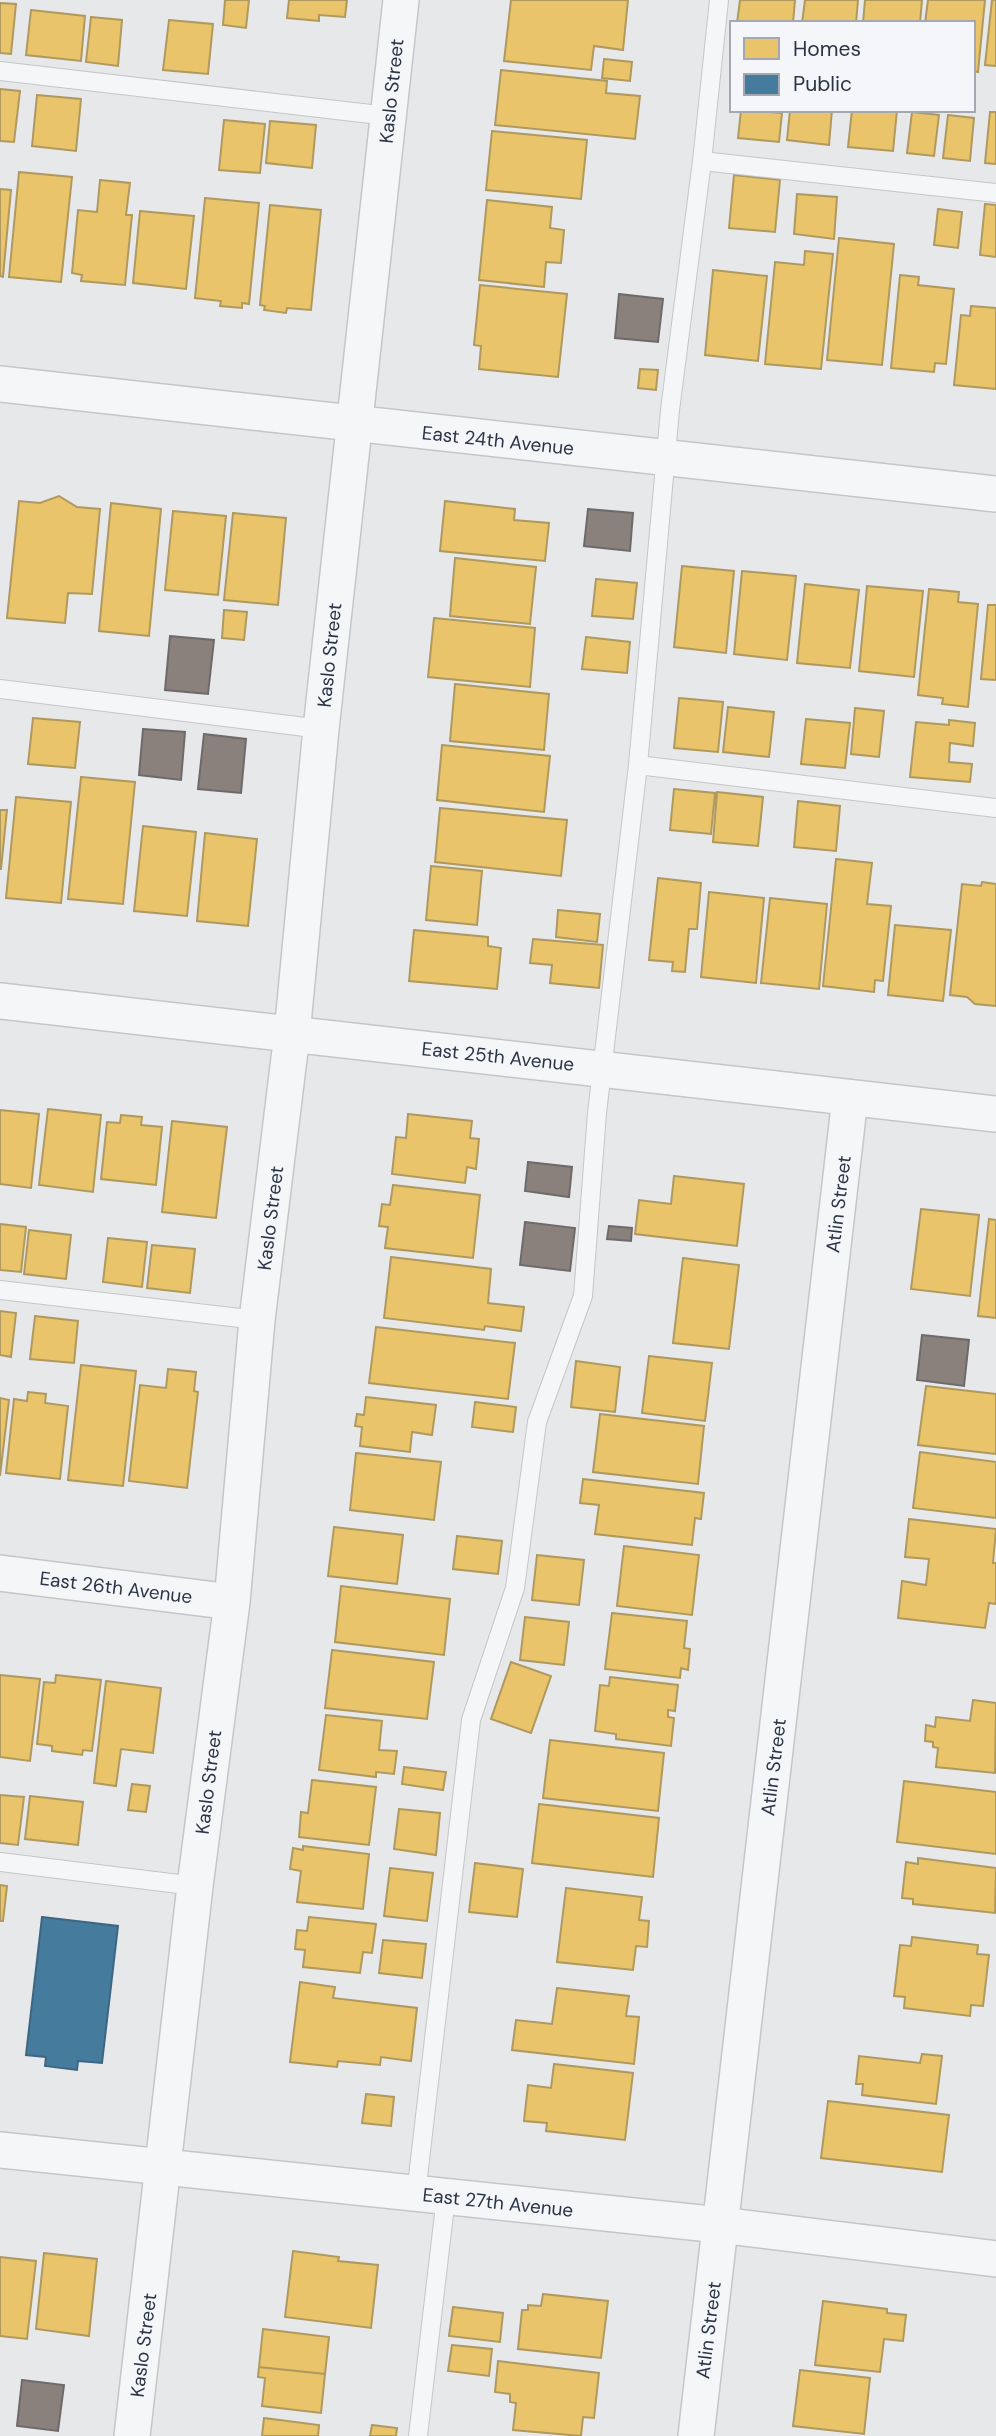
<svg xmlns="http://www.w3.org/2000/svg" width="996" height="2436" font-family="'DM Sans',sans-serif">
	<rect width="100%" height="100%" fill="#e6e8ea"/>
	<path fill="#e9c46a" stroke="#b0995f" stroke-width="2" d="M225 0H249L246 28 223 25Z
		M289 0H347L345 17 319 15V21L287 18Z
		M511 0H628L623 50 594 46 591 70 504 61Z
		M740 0H795L793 23H737Z
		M805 0H858L856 23H802Z
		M865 0H922L920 23H863Z
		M928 0H985L978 72 973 71V23H925Z
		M992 0H996V66L985 65Z
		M0 3 16 4 11 54 0 53Z
		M31 10 85 16 81 61 26 55Z
		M91 17 122 20 118 66 86 62Z
		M169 20 213 24 208 74 163 70Z
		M604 59 632 62 630 81 602 78Z
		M501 70 607 81 606 93 640 96 635 139 495 125Z
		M0 89 20 91 14 142 0 141Z
		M37 95 81 99 76 151 32 146Z
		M741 110 782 113 779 142 738 138Z
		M790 110H832L829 145 787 140Z
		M852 110H897L893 151 848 147Z
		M912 112 939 115 934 156 907 153Z
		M990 112H996V164L985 163Z
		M948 115 974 118 970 161 943 158Z
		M224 120 265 124 260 173 219 170Z
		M270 121 316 125 312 168 266 163Z
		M492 131 587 140 581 199 486 190Z
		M19 172 72 177 61 282 9 277Z
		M734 175 780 180 775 232 729 228Z
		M100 180 130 183 126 215H132L125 285 81 281 82 275 72 273 78 210 97 212Z
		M0 189 11 190 3 277 0 276Z
		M797 194 837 197 834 239 794 234Z
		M205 198 259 203 249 304 242 303V308L220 306 221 301 195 298Z
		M487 200 552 207 550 228 564 230 561 263 546 262 544 287 479 280Z
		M985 204 996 205V257L980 255Z
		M270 205 321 210 311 310 287 308 286 313 264 310 265 306 260 305Z
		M938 209 962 212 958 248 934 245Z
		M140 211 194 216 186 289 133 283Z
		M839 238 894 244 882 365 827 360Z
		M805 251 833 254 821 369 765 364 775 262 804 265Z
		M713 270 767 276 758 361 705 355Z
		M900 275 919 277 918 285 954 289 946 364 935 363 934 372 891 368Z
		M480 285 567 294 558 377 479 369 481 346 474 345Z
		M971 306 996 308V389L954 385 961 315 970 316Z
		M640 369 658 370 656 390 638 388Z
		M59 496 77 507 100 509 92 594 68 593 65 623 7 618 19 501 40 503Z
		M445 501 515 509 514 520 549 523 545 561 440 551Z
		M111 503 161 509 149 636 99 631Z
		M173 511 226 516 218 595 165 590Z
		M233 513 286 518 278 605 224 600Z
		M455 558 536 567 530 624 450 616Z
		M682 566 734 571 726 653 674 647Z
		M742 571 796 576 787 660 734 654Z
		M596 579 637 583 633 619 592 616Z
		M805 584 859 590 850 668 797 663Z
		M867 586 923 591 914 677 859 671Z
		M929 589 959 592 958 602 978 604 968 707 942 704 943 698 918 695Z
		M988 605H996V680L981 679Z
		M224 610 247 612 244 640 222 638Z
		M434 618 535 628 530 687 428 677Z
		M586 637 630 642 627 673 582 669Z
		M455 684 549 694 544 750 450 741Z
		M679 698 723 702 718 752 674 748Z
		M728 707 774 712 769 757 723 752Z
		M855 708 884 711 879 757 851 754Z
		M33 718 80 722 75 768 28 764Z
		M806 719 850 723 845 768 801 764Z
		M949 720 975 723 973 746 950 743 949 762 972 764 970 782 910 777 916 722 949 725Z
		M442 745 550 756 544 812 437 800Z
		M81 777 135 782 123 904 68 899Z
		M674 789 715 793 711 834 670 830Z
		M717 792 763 797 758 846 713 842Z
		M16 797 71 802 61 903 6 898Z
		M798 801 840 806 836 851 794 847Z
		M440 808 567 820 561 876 435 862Z
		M0 810H7L1 869H0Z
		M143 826 196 832 187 916 134 911Z
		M205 833 257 839 248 926 197 921Z
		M836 859 872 863 867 904 891 906 883 981 875 980 874 992 823 986Z
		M431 866 482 871 477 925 426 920Z
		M658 878 701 883 697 929H689L685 972 672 971 673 962 649 960Z
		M982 882 996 884V1006L975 1004 967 997 950 995 962 884 981 886Z
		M709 892 764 898 756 983 701 977Z
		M770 898 827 904 819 989 761 983Z
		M558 910 600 914 597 942 556 937Z
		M895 925 951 930 943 1001 888 995Z
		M414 930 488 937V946L501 948 497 989 409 981Z
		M533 939 603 945 599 988 550 983 552 965 530 963Z
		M48 1109 101 1115 93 1192 39 1185Z
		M0 1110 39 1114 31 1188 0 1184Z
		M408 1114 472 1121 470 1138 479 1139 476 1169 467 1167 465 1183 392 1174 396 1137 406 1138Z
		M121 1115 142 1117 141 1125 162 1127 156 1185 101 1179 107 1122 120 1123Z
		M172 1121 227 1127 216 1218 162 1212Z
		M674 1176 744 1184 737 1246 635 1234 639 1200 671 1204Z
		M393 1185 480 1195 473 1258 385 1248 388 1227 379 1226 382 1204 390 1205Z
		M921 1209 979 1215 970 1296 911 1289Z
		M989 1219 996 1220V1318L978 1316Z
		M0 1224 26 1227 21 1272 0 1270Z
		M29 1230 71 1235 66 1279 24 1274Z
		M108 1238 147 1242 142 1287 103 1282Z
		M152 1245 195 1249 190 1293 147 1288Z
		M391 1257 491 1269 488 1303 524 1307 521 1331 485 1326 484 1330 384 1318Z
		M683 1258 739 1265 729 1349 673 1343Z
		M0 1311 16 1313 11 1357 0 1355Z
		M35 1316 78 1321 74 1363 30 1359Z
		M376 1327 515 1343 508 1399 369 1383Z
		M649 1356 712 1363 705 1421 642 1413Z
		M576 1361 620 1367 615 1412 571 1407Z
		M81 1365 136 1371 123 1486 68 1480Z
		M168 1369 196 1372 194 1391 198 1392 187 1488 129 1481 140 1385 166 1388Z
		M926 1386 996 1394V1454L918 1445Z
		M28 1392 46 1394 45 1403 68 1406 60 1479 6 1473 14 1399 27 1401Z
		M366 1397 436 1405 432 1435 412 1432 410 1452 360 1446 362 1427 355 1426 357 1414 364 1415Z
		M0 1398 9 1400 0 1476Z
		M475 1402 516 1407 513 1432 472 1427Z
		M600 1414 704 1426 698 1484 593 1472Z
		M920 1452 996 1462V1518L913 1508Z
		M356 1453 441 1462 434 1520 350 1510Z
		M583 1479 704 1493 701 1519 695 1518 692 1545 595 1534 599 1505 580 1503Z
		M909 1519 996 1529 993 1563H996V1604L989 1603 985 1628 898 1618 902 1581 926 1585 929 1559 905 1557Z
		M334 1527 403 1535 397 1584 328 1576Z
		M457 1536 502 1541 498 1574 453 1569Z
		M624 1546 699 1555 692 1615 617 1606Z
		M537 1555 584 1560 579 1605 532 1600Z
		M341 1586 450 1599 444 1655 335 1642Z
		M612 1613 687 1621 684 1648 690 1649 688 1670 681 1668 680 1678 605 1669Z
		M525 1617 569 1622 564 1665 520 1660Z
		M332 1650 434 1662 427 1719 325 1708Z
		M511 1662 551 1676 531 1733 491 1719Z
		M0 1675 40 1679 30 1761 0 1757Z
		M56 1675 101 1680 92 1751 83 1750 82 1755 52 1751V1746L37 1744 44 1682 55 1683Z
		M610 1677 678 1685 675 1711 668 1710V1717L674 1718 671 1746 616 1739V1734L595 1731 600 1685 609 1686Z
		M106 1681 161 1688 153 1753 121 1749 116 1786 94 1783Z
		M973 1700 996 1703 995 1773 936 1767 938 1748 933 1747V1742L925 1741 926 1725 935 1727 936 1717 970 1721Z
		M326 1715 382 1721 379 1750 397 1751 394 1774 376 1772V1777L319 1770Z
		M550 1740 664 1753 658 1811 543 1798Z
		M404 1767 446 1772 443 1790 402 1784Z
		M312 1780 376 1787 369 1845 299 1837 301 1812 308 1813Z
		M904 1781 996 1792V1854L897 1842Z
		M132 1784 150 1786 146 1812 128 1810Z
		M0 1795 24 1797 18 1845 0 1843Z
		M30 1796 83 1802 78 1845 25 1839Z
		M539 1804 659 1818 653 1877 532 1863Z
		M399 1809 440 1813 436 1855 394 1849Z
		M303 1846 369 1854 363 1909 297 1902 301 1871 290 1869 293 1848 303 1850Z
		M918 1858 996 1868 995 1913 913 1904V1899L902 1898 906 1862 918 1864Z
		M475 1863 523 1869 517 1917 469 1912Z
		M390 1868 433 1873 427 1921 384 1916Z
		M0 1885 7 1886 3 1921H0Z
		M566 1888 642 1897 639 1920 649 1921 647 1947 636 1946 633 1970 557 1962Z
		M309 1917 376 1924 372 1953 363 1952 360 1973 303 1967 305 1950 295 1949 297 1930 307 1931Z
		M912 1937 978 1945 977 1954 989 1955 983 2006 971 2005 970 2016 904 2008 905 1997 894 1996 900 1945 911 1946Z
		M383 1940 426 1944 422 1978 379 1973Z
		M300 1982 335 1987 333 1998 417 2008 411 2061 381 2057 380 2065 338 2061 337 2067 290 2062Z
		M557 1988 629 1996 626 2016 639 2017 634 2064 512 2050 516 2020 552 2024Z
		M922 2054 942 2056 936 2104 862 2095 863 2084H856L859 2056 920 2063Z
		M554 2064 633 2073 625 2140 546 2131 547 2123 524 2121 528 2085 551 2088Z
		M366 2094 394 2097 391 2126 362 2123Z
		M828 2101 949 2115 942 2172 821 2158Z
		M293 2251 339 2257 338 2261 378 2265 371 2328 285 2317Z
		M44 2253 97 2259 89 2336 36 2329Z
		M0 2257 36 2261 27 2339 0 2336Z
		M543 2294 608 2301 601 2358 518 2349 522 2310H528V2305L541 2306Z
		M823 2301 887 2309V2313L906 2315 903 2341 884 2339 880 2372 815 2365Z
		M453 2307 503 2313 500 2342 449 2336Z
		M263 2329 329 2337 325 2374 259 2367Z
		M452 2345 492 2349 489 2376 448 2371Z
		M498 2361 599 2373 594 2418 583 2417 581 2436 513 2430 516 2403 510 2402V2394L495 2392Z
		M259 2367 325 2374 321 2413 262 2406 265 2378 258 2377Z
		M800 2370 870 2378 864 2434 793 2426Z
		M264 2418 319 2425 318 2436H262Z
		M372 2425 397 2428 396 2436H370Z"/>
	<path fill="#457b9d" stroke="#3d6683" stroke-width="2" d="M42 1917 118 1926 102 2063 78 2061 77 2070 45 2066 46 2057 26 2055Z"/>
	<path fill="#8a817c" stroke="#6e6a6c" stroke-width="2" d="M619 294 663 299 658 342 615 338Z
		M588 509 633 513 630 551 584 546Z
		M170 636 214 640 208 694 165 690Z
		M143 729 185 732 181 780 139 775Z
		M204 734 246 739 241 793 198 789Z
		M528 1162 572 1167 569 1197 525 1191Z
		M525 1222 575 1228 570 1271 520 1265Z
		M609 1226 632 1228 631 1241 607 1239Z
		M922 1335 969 1340 964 1386 917 1380Z
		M22 2380 64 2385 58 2431 17 2426Z"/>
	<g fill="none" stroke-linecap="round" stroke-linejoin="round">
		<defs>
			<path id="service" d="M0 71 388 116
				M702 161 996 193
				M0 689 321 729
				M638 765 996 808
				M0 1290 257 1320
				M0 1862 195 1886
				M416 2194 471 1720 515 1588 537 1422 583 1296 597 1113 638 765 670 410 702 161 719 0
				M418 2436 446 2197"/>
			<path id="minor" d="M0 384 996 494
				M0 1001 996 1114
				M0 1573 232 1602
				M0 2150 720 2225 996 2259
				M132 2436 195 1886 232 1602 257 1320 292 1034 321 729 401 0
				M696 2436 850 1098"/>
		</defs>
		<use href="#service" stroke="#c4c6c8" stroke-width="20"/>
		<use href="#minor" stroke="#c4c6c8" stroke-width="38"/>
		<use href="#service" stroke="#f5f6f7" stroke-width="18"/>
		<use href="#minor" stroke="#f5f6f7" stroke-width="35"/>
	</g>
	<g text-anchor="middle" stroke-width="7" stroke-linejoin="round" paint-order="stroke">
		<g font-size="19" fill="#2b3445" stroke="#f4f6f9">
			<text transform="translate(391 91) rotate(-84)" y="7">Kaslo Street</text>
			<text transform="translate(498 440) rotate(6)" y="7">East 24th Avenue</text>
			<text transform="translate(329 655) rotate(-84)" y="7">Kaslo Street</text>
			<text transform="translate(498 1056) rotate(6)" y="7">East 25th Avenue</text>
			<text transform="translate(838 1204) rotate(-83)" y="7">Atlin Street</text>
			<text transform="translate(270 1218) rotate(-83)" y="7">Kaslo Street</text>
			<text transform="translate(116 1587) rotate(7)" y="7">East 26th Avenue</text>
			<text transform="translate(773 1767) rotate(-83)" y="7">Atlin Street</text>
			<text transform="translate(208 1782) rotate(-83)" y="7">Kaslo Street</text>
			<text transform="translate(498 2202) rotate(6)" y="7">East 27th Avenue</text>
			<text transform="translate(708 2330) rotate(-83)" y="7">Atlin Street</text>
			<text transform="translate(143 2345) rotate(-83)" y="7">Kaslo Street</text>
		</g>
	</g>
	<rect x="730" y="21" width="245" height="91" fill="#f4f6f9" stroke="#a4a8b1" stroke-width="2"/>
	<rect x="744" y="38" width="35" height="21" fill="#e9c46a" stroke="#a4a8b1" stroke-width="2"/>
	<text x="793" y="56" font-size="21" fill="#2b3445">Homes</text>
	<rect x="744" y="74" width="35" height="21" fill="#457b9d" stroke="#a4a8b1" stroke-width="2"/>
	<text x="793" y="91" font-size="21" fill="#2b3445">Public</text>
</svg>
